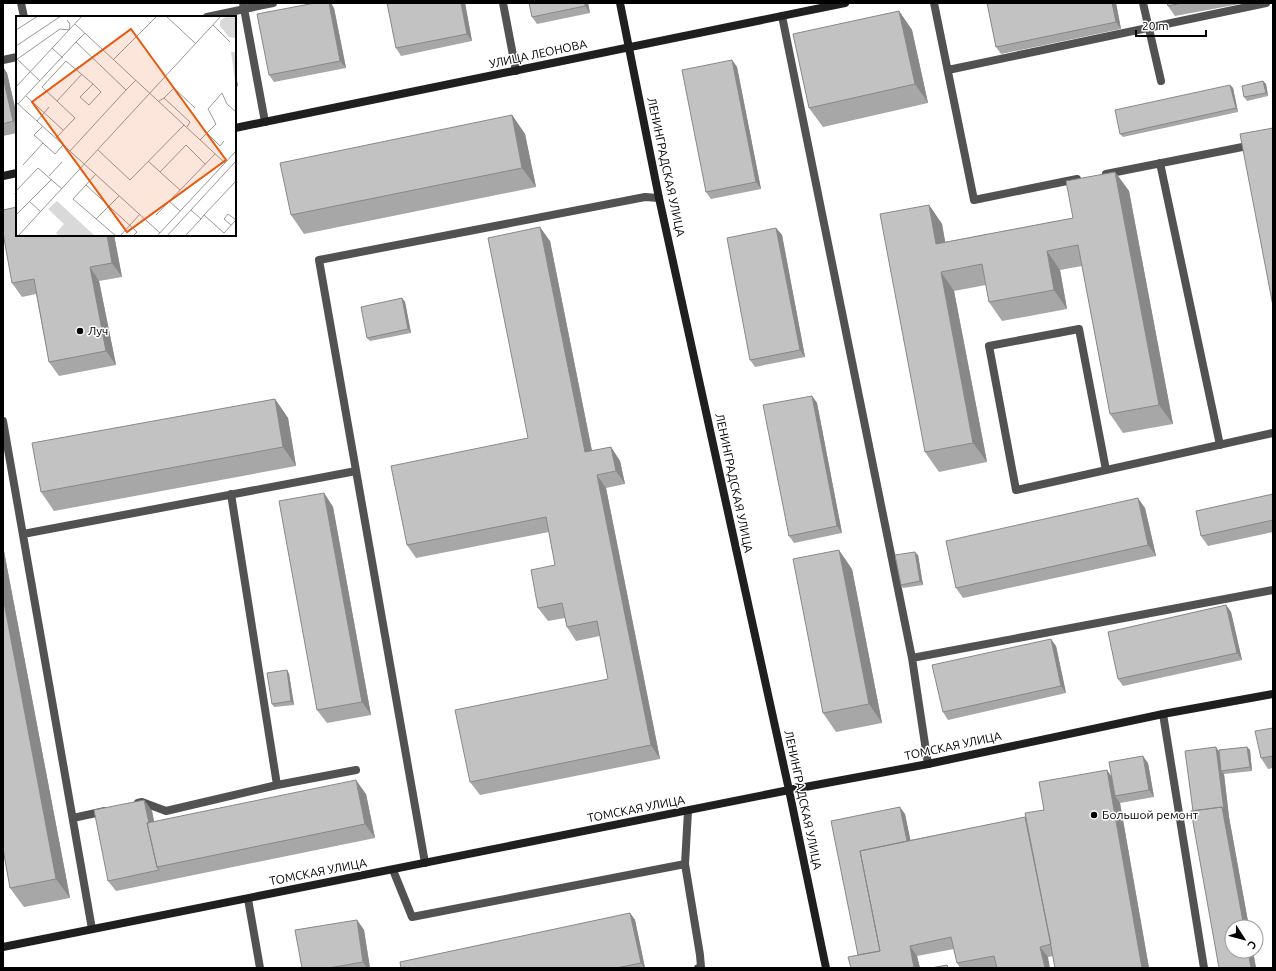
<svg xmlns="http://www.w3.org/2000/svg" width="1276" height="971" font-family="Ubuntu,sans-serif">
	<rect width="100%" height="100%" fill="#fff"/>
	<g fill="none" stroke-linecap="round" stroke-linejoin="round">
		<path stroke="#525252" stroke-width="8" d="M21 3 24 17
			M243 3 265 122
			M503 3 516 71
			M934 3 974 200 1077 179
			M1143 3 1161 81
			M782 16 912 658
			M207 17 273 3
			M3 60 17 57
			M948 70 1266 3
			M1160 163 1220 445
			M1106 174 1273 141
			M3 421 92 929
			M1106 470 1079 329 989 346 1016 490 1273 433
			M23 534 356 471
			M1163 714 1204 968
			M928 764 912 658 1273 590
			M277 785 356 770
			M138 803 142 802 166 811 277 785 231 494
			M73 818 105 811
			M425 863 319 260 645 197 659 198
			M685 864 700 955 701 967 698 968
			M393 870 412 917 685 864 688 811
			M248 899 260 968"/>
		<path stroke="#1f1f1f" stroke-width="8" d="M620 3 659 198 789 790 826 968
			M235 128 845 3
			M3 176 17 173
			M3 947 789 790 928 764 1163 714 1273 694"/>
	</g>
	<path fill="#a7a7a7" d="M387 3H465L472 41 401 56 396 48Z
		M529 3H588L590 13 537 24 532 17Z
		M987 3H1116L1121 29 1001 54 996 47Z
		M1167 3H1245L1175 16 1168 6Z
		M334 8 346 68 274 82 269 75Z
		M899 11 912 30 928 103 823 127 809 108Z
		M732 60 737 67 761 189 711 199 706 192Z
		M3 67 7 73 17 116V133L3 136Z
		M235 73 238 86 235 87Z
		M1263 81 1266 84 1268 96 1247 101 1244 97Z
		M1230 85 1233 88 1238 112 1123 137 1120 134Z
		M512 115 525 134 536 187 304 234 291 215Z
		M1115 172 1129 191 1173 424 1123 433 1110 414 1082 266 1060 270 1067 309 1002 321 989 302 986 285 954 291 987 462 939 472 925 452 929 205 942 224 945 242 1073 218Z
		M776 228 782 235 805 357 755 367 750 360Z
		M114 235 122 277 99 281 116 365 59 376 49 362 36 294 22 297 12 283Z
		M550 241 592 451 611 447 620 461 625 484 606 488 660 759 480 795 470 782 608 679 600 636 576 641 567 627 565 618 548 621 538 608 555 565 549 532 416 558 407 545 528 438Z
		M402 298 405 302 411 333 370 341 367 338Z
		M812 396 817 403 842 533 794 543 789 536Z
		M275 399 288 418 296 466 54 511 41 492Z
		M324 493 333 507 371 715 327 723 317 710Z
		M1273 494V532L1208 546 1201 536Z
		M1145 508 1156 556 963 598 956 588Z
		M3 546 70 898 24 907 10 888 3 849Z
		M918 555 923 585 903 588 901 585Z
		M852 569 882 723 836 732 823 713Z
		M1226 605 1231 612 1242 660 1123 686 1118 679Z
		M1056 646 1066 693 948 720 943 712Z
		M287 670 289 674 294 705 274 707 272 704Z
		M1273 728V768L1268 769 1261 758Z
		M1247 747 1250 750 1252 771 1224 774 1229 817 1249 927H1232V951H1253L1256 968H1219L1193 811 1219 750Z
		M1148 763 1154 797 1120 803 1149 968H1055L1053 956 995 968H960L957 963 954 949 917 956 920 968H851L858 955 905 814 910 840 1025 817 1044 810 1107 770 1111 776Z
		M366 794 375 838 116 891 108 881 144 800 152 811 154 822Z
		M630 913 635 920 645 968H401Z
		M357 920 364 930 370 968H302Z"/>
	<path fill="#888" d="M329 3H331L334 8 346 68 340 61Z
		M461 3H465L472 41 467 34Z
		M585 3H588L590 13 585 6Z
		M1112 3H1116L1121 29 1116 22Z
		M899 11 912 30 928 103 915 84Z
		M732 60 737 67 761 189 756 182Z
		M3 67 7 73 17 116V127L13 121 3 77Z
		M235 73 238 86 235 83Z
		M1263 81 1266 84 1268 96 1266 93Z
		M1230 85 1233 88 1238 112 1236 108Z
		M512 115 525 134 536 187 522 168Z
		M1115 172 1129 191 1173 424 1159 405Z
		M929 205 942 224 949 263 936 244Z
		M540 227 550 241 595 466 585 452Z
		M776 228 782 235 805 357 800 350Z
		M107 235H114L122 277 112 263Z
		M1047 251 1060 270 1067 309 1054 290Z
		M90 267 99 281 116 365 106 351Z
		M941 272 954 291 987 462 973 443Z
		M402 298 405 302 411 333 408 329Z
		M812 396 817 403 842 533 837 526Z
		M275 399 288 418 296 466 283 447Z
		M611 447 620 461 625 484 616 471Z
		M597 475 606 488 660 759 651 745Z
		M324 493 333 507 371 715 362 702Z
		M1138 498 1145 508 1156 556 1148 545Z
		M3 546 70 898 56 879 3 597Z
		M839 550 852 569 882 723 869 704Z
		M915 552 918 555 923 585 920 581Z
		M1226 605 1231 612 1242 660 1237 653Z
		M1051 639 1056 646 1066 693 1061 686Z
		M287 670 289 674 294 705 291 701Z
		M1216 747 1221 754V771L1224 774 1229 817 1249 927H1244L1222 807Z
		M1247 747 1250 750 1252 771 1250 767Z
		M1143 756 1148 763 1154 797 1149 790Z
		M1107 770 1116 783 1115 796 1120 803 1149 968H1142Z
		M356 780 366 794 375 838 365 824Z
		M144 800 152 811 163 866 158 867Z
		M900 807 905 814 913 852 907 845Z
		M630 913 635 920 645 968H644L641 963Z
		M357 920 364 930 370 968H367L363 962Z
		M910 946 917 956 920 968H914Z
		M1040 947 1048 957 1050 968H1045Z
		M1248 951H1253L1256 968H1251Z"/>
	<path fill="#c2c2c2" stroke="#888" d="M315 3H329L340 61 269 75 257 14Z
		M387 3H461L467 34 396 48Z
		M529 3H585V6L532 17Z
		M987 3H1112L1116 22 996 47Z
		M1167 3H1182L1168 6Z
		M899 11 915 84 809 108 793 34Z
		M732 60 756 182 706 192 682 70Z
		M3 77 13 121 3 124Z
		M1263 81 1266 93 1244 97 1242 86Z
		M1230 85 1236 108 1120 134 1115 110Z
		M512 115 522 168 291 215 280 163Z
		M1273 128V306L1240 134Z
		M1115 172 1159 405 1110 414 1078 245 1047 251 1054 290 989 302 982 264 941 272 973 443 925 452 880 214 929 205 936 244 1073 218 1066 181Z
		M15 193H17V202Z
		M17 207V235H107L112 263 90 267 106 351 49 362 34 279 12 283 3 233V210Z
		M540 227 585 452 611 447 616 471 597 475 651 745 470 782 455 710 608 679 597 621 567 627 562 603 538 608 531 570 555 565 546 517 407 545 391 466 528 438 488 238Z
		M776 228 800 350 750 360 727 238Z
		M402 298 408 329 367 338 361 307Z
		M812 396 837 526 789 536 763 405Z
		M275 399 283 447 41 492 32 443Z
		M324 493 362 702 317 710 279 501Z
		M1273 494V520L1201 536 1196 511Z
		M1138 498 1148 545 956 588 946 541Z
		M839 550 869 704 823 713 793 559Z
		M915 552 920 581 901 585 895 555Z
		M3 597 56 879 10 888 3 849Z
		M1226 605 1237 653 1118 679 1108 632Z
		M1051 639 1061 686 943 712 932 665Z
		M287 670 291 701 272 704 267 673Z
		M1273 728V756L1261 758 1255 731Z
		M1216 747 1224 810 1222 807 1193 811 1185 751Z
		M1247 747 1250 767 1221 771 1219 750Z
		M1143 756 1149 790 1115 796 1109 762Z
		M1107 770 1142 968H1055L1050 941 1025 813 1044 810 1039 782Z
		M356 780 365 824 157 867 147 823Z
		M144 800 149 823H147L157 867 159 870 108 881 94 810Z
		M900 807 907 841 860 851 880 951 858 955 831 821Z
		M1222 807 1244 927H1232V951H1248L1251 968H1219L1191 811Z
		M1025 817 1051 944 1040 947 1045 968H997L994 956 957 963 951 937 910 946 914 968H851L848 957 880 951 860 851Z
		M630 913 641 963 616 968H401L400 962Z
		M357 920 363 962 329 968H302L295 930Z
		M947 965 948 968H931Z"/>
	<g fill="#000" stroke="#fff" stroke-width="1.5">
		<circle cx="80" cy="331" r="4"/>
		<circle cx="1094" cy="815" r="4"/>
	</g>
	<g text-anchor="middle" stroke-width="3" stroke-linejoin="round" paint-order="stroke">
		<g font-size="12" fill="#000" stroke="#fff">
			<text transform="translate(538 54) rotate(-12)" y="4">УЛИЦА ЛЕОНОВА</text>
			<text transform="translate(666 167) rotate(78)" y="4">ЛЕНИНГРАДСКАЯ УЛИЦА</text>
			<text transform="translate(734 483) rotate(78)" y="4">ЛЕНИНГРАДСКАЯ УЛИЦА</text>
			<text transform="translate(953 746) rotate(-12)" y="4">ТОМСКАЯ УЛИЦА</text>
			<text transform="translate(803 800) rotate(78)" y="4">ЛЕНИНГРАДСКАЯ УЛИЦА</text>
			<text transform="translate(636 809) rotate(-11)" y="4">ТОМСКАЯ УЛИЦА</text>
			<text transform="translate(318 872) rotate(-11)" y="4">ТОМСКАЯ УЛИЦА</text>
		</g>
		<g font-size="12" fill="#000" stroke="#fff" text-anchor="start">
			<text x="88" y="335">Луч</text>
			<text x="1102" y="819">Большой ремонт</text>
		</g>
	</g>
	<g transform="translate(16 16)">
		<rect width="220" height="220" fill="#fff"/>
		<path d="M211 0H220L219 22 213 21 204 10V5ZM215 36H220V72ZM41 185 79 220H43L40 217 48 208 32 193Z" fill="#d9d9d9"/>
		<path fill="none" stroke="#999" stroke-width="1" d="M150 0 179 27M59 8 209 147M197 9 214 26M0 14 22 0M69 17 60 26 110 74 120 64M0 30 45 0M36 32 47 42M0 42 24 65M0 44 44 13 53 14 54 8 51 4M97 44 141 0M0 71 66 0M10 80 47 114M148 82 158 72 179 92M41 85 66 58M143 85 148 82 174 106 171 111M0 86 144 217M2 88 60 26M21 105 33 91M27 110 18 119 39 138 47 129M191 117 204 130 208 125M40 122 59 102 26 71 50 45 77 68 85 76 73 89 64 81 77 68M184 124 200 108 192 93 206 77 211 88 220 96M82 134 114 164 168 109M54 135 110 74M132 145 164 174M7 149 27 127M144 156 170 129 189 148M80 158 57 183 100 220M33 160 46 146M70 169 121 216 117 220M0 175 22 152 46 173M153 185 164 195M14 186 25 196M0 199 36 163M140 199 199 138M188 199 220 165M80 203 103 180M185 203 188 199 208 217 220 204M215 209 208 203 212 198 220 204M2 220 205 0M104 220 124 198M141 220 220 135M151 220 220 145M169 220 185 203 175 194"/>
		<path fill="#e8590c" fill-opacity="0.15" stroke="#e8590c" stroke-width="2" d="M115 13 210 144 111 216 16 86Z"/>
		<rect width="220" height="220" fill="none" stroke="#000" stroke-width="2"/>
	</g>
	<rect width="1276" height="971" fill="none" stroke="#000000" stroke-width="8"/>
	<g transform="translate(1244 939) rotate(126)"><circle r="19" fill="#ffffff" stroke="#999999"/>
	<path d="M0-3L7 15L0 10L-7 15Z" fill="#000000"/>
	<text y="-6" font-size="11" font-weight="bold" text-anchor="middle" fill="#000000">С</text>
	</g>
	<path d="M1136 30v6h70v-6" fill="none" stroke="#000000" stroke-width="2"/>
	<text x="1142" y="30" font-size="12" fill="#000000" stroke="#ffffff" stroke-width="3" paint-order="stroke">20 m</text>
</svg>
